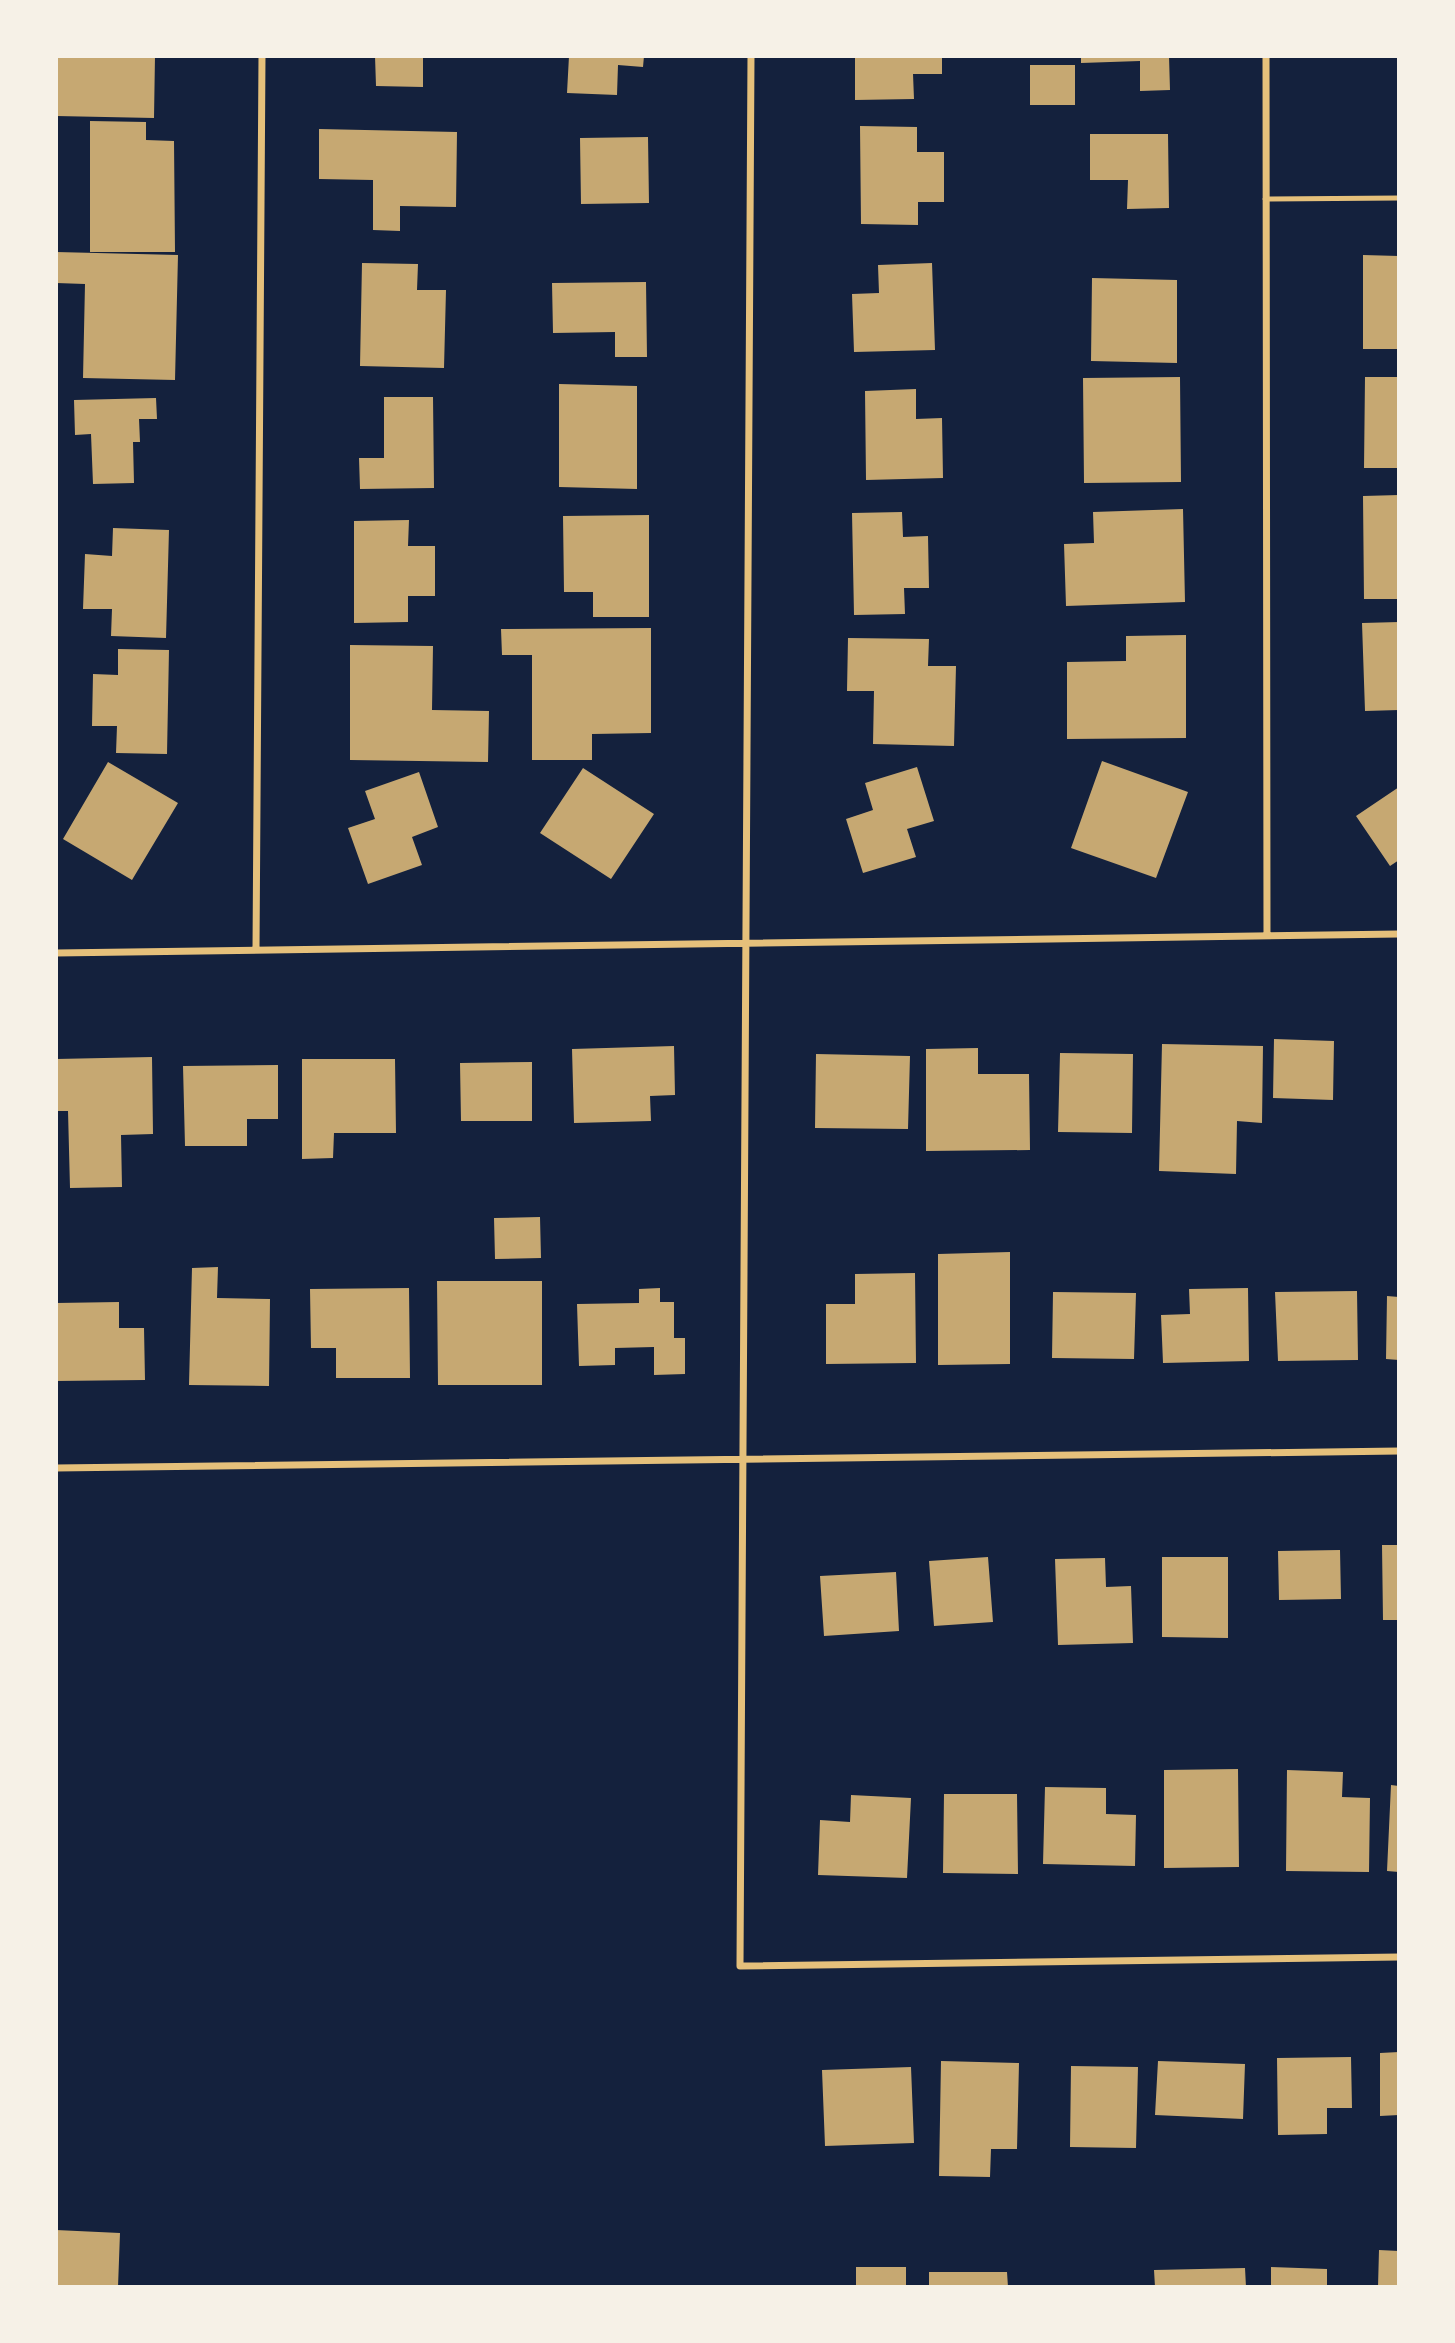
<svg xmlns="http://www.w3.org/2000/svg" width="1455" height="2343" font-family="'Archivo Narrow',sans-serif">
	<rect width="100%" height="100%" fill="#14213d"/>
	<path fill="#c6a872" d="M56 56H155L154 118 56 116Z
		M375 56H423V87L376 86Z
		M569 56H644L643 67 618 65 617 95 567 93Z
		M855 56H942V74H913L914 99 855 100Z
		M1081 56H1169L1170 90 1140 91V61L1081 63Z
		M1030 65H1075V105H1030Z
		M90 121 146 122V140L174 141 175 252H90Z
		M860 126 917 127V152H944V202H918V225L861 224Z
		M319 129 457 132 456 207 400 206V231L373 230V180L319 179Z
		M1090 134H1168L1169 208 1127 209 1128 180H1090Z
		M648 137 649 203 581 204 580 138Z
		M56 252 178 255 175 380 83 378 85 284 56 283Z
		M1363 255 1399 256V349H1363Z
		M362 263 418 264 417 290H446L444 368 360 366Z
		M932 263 935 350 854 352 852 294 879 293 878 265Z
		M1092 278 1177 280V363L1091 361Z
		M646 282 647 357H615V332L553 333 552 283Z
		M1180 377 1181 482 1084 483 1083 378Z
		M1365 377H1399V468H1364Z
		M559 384 637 386V489L559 487Z
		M916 389V419L942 418 943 478 866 480 865 391Z
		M384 397H433L434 488 360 489 359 458H384Z
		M156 398 157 419H139L140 442H133L134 483 93 484 91 434 75 435 74 400Z
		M1399 495V599H1364L1363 496Z
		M1183 509 1185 602 1066 606 1064 544 1094 543 1093 512Z
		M902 512 903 537 928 536 929 588H904L905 614 854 615 852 513Z
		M649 515V617H593V592H564L563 516Z
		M409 520 408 546H435V596H408V622L354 623V521Z
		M113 528 169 530 166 638 111 636 112 609H83L85 554 112 556Z
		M1399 622V710L1365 711 1362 623Z
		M651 628V733L592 734V760H532V655H502L501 629Z
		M1186 635V738L1067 739V662L1126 661V636Z
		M848 638 929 639 928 666H956L954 746 873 744 874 691H847Z
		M350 645 433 646 432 710 489 711 488 762 350 760Z
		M118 649 169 650 167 754 116 753 117 726H92L93 674 118 675Z
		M1102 761 1188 792 1156 878 1071 848Z
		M108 762 178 803 132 880 63 839Z
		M917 767 934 821 907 829 916 857 863 873 846 819 873 810 865 783Z
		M583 768 654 814 611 879 540 833Z
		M419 772 438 827 412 837 422 865 368 884 348 828 375 819 365 791Z
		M1399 787V860L1390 866 1356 816Z
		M1274 1039 1334 1041 1333 1100 1273 1098Z
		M1162 1044 1263 1046 1262 1123 1237 1121 1236 1174 1159 1171Z
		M674 1046 675 1095 650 1096 651 1121 574 1123 572 1049Z
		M978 1048V1074H1029L1030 1150 926 1151V1049Z
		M1060 1053 1133 1054 1132 1133 1058 1132Z
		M816 1054 910 1056 908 1129 815 1128Z
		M152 1057 153 1134 121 1135 122 1187 70 1188 68 1111H56V1059Z
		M302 1059H395L396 1133H334L333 1158 302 1159Z
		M532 1062V1121H461L460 1063Z
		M278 1065V1119H247V1146H185L183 1066Z
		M540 1217 541 1258 495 1259 494 1218Z
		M1010 1252V1364L938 1365V1254Z
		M218 1267 217 1298 270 1299 269 1386 189 1385 192 1268Z
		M915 1273 916 1363 826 1364V1304H855V1274Z
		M437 1281H542V1385H438Z
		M409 1288 410 1378H336V1348H311L310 1289Z
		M660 1288V1302H674V1338H685V1374L654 1375V1347L615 1348V1365L579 1366 577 1304 639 1303V1289Z
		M1248 1288 1249 1361 1163 1363 1161 1315 1190 1314 1189 1289Z
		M1357 1291 1358 1360 1278 1361 1275 1292Z
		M1053 1292 1136 1293 1134 1359 1052 1358Z
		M1387 1296 1399 1297V1360L1386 1359Z
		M119 1302V1328H144L145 1380 56 1381V1303Z
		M1382 1545H1399V1620H1383Z
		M1340 1550 1341 1599 1279 1600 1278 1551Z
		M988 1557 993 1622 934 1626 929 1561Z
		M1162 1557H1228V1638L1162 1637Z
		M1105 1558 1106 1587 1131 1586 1133 1643 1058 1645 1055 1559Z
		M896 1572 899 1631 824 1636 820 1576Z
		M1238 1769 1239 1867 1164 1868V1770Z
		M1287 1770 1343 1772 1342 1797 1370 1798 1369 1872 1286 1871Z
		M1391 1785 1399 1786V1872L1387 1871Z
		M1045 1787 1106 1788V1814L1136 1815 1135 1866 1043 1864Z
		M944 1794H1017L1018 1874 943 1873Z
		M851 1795 911 1798 907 1878 818 1875 820 1820 850 1822Z
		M1399 2052V2115L1380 2116V2053Z
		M1351 2057 1352 2108H1327V2134L1278 2135 1277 2058Z
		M941 2061 1019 2063 1017 2149H991L990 2177 939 2176Z
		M1158 2061 1245 2064 1243 2119 1155 2115Z
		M1071 2066 1138 2067 1136 2148 1070 2147Z
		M911 2067 914 2143 825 2146 822 2070Z
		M56 2230 120 2233 118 2287H56Z
		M1379 2250 1399 2251V2287H1378Z
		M856 2267H906V2287H856Z
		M1271 2267 1327 2269V2287H1271Z
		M1245 2268 1246 2287H1155L1154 2270Z
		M929 2272H1007L1008 2287H929Z"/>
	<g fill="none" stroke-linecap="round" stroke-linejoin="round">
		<path stroke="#e5c07b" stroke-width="5" d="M1265 199 1399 198"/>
		<path stroke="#e5c07b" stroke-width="7" d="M751 56 740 1966 1399 1957
			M1266 56 1267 936
			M256 950 262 56
			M56 953 1399 934
			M56 1468 1399 1451"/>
	</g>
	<rect width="1455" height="2343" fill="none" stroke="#f6f1e7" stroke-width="116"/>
</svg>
